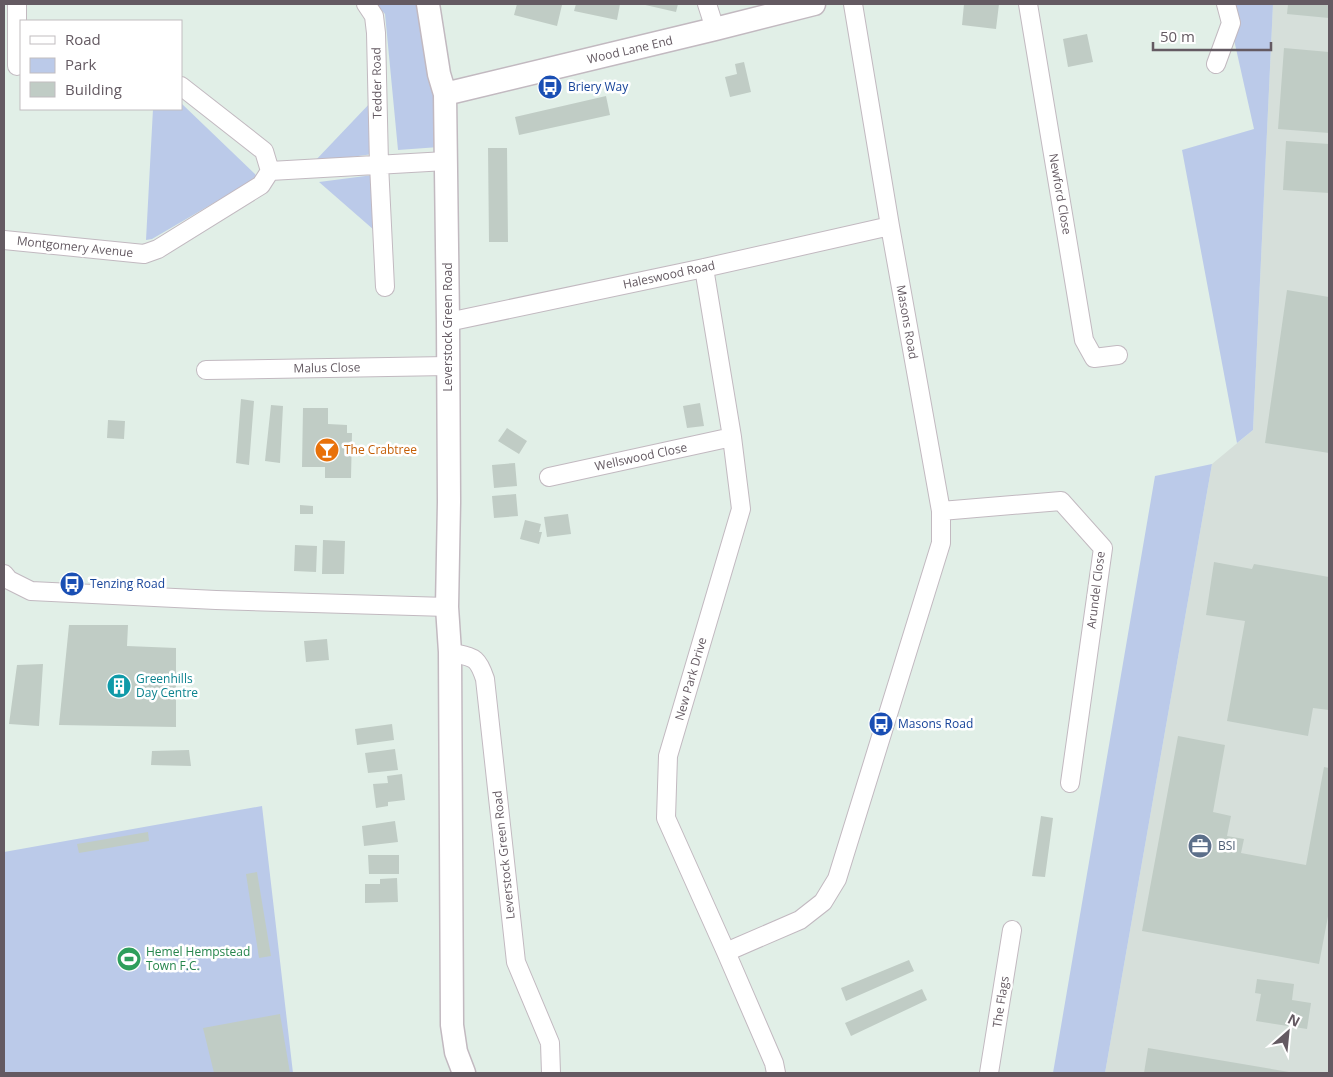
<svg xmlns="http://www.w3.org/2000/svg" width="1333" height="1077" font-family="'Open Sans',sans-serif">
	<rect width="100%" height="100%" fill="#e1efe7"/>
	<path fill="#d6dfda" d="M1273 4H1329V1073H1105L1212 464 1253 430Z"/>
	<path fill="#bbcae9" d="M376 4H421L440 98 439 147 398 150 385 14Z
		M1226 4H1273L1253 430 1237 443 1182 150 1254 129Z
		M372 101 373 154 314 162Z
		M181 103 258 177 152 239 146 240 153 109H181Z
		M373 175 374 230 319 182Z
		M1212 464 1105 1073H1053L1155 476Z
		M262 806 293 1073H4V852Z"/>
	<path fill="#c0ccc5" d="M517 4H557L562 5 557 26 514 15Z
		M576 4H620L617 20 574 11Z
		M641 4H678L676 12Z
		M964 4H999L996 29 962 25Z
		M1288 4H1329V18L1287 14Z
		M1087 34 1093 62 1068 67 1063 39Z
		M1284 48 1329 52V133L1278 129Z
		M744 62 751 92 730 97 725 77 737 74 735 64Z
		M606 96 610 115 519 135 515 117Z
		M1286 141 1329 144V193L1283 190Z
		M488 148H507L508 242H489Z
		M1287 290 1329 297V453L1265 443Z
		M241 399 254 401 249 465 236 463Z
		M700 403 704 426 687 428 683 406Z
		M271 405 283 406 280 463 265 461Z
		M303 408H328V424L347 425V433H352L351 478H325V467H302Z
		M108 420 125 421 124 439 107 438Z
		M507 428 527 441 519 454 498 441Z
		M515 463 517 486 494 488 492 465Z
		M516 494 518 516 494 518 492 496Z
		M300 505 313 506V514H300Z
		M568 514 571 534 547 537 544 517Z
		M525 520 541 524 539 532H542L539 544 520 539Z
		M323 540 345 541 344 574H322Z
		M295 545 317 546 316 572 294 571Z
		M1214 562 1252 569 1254 564 1329 577V710L1313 708 1308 736 1227 721 1245 621 1206 615Z
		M69 625H128L127 646 176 648V727L59 725Z
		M327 639 329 660 306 662 304 641Z
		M43 664 39 726 9 724 17 665Z
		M392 724 394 740 357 745 355 729Z
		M1178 736 1225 745 1213 812 1231 816 1227 836 1244 839 1241 853 1306 865 1324 767 1329 768V911L1319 964 1142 931Z
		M395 749 398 770 368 773 365 753Z
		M189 750 191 766 151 765 152 751Z
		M402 774 405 800 388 802V806L376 808 373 784 388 783 387 776Z
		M1041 816 1053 818 1045 877 1032 876Z
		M395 821 398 842 364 846 362 826Z
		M148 832 149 841 79 853 77 844Z
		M368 855H399V874H369Z
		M257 872 271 956 259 958 246 874Z
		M397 878 398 902 365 903V884H380V879Z
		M909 960 914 971 846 1001 841 988Z
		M1257 979 1294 984 1292 1000 1311 1003 1307 1029 1256 1021 1261 994 1255 993Z
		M922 989 927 1000 851 1036 845 1023Z
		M280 1014 290 1073H214L203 1028Z
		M1148 1048 1289 1072 1288 1073H1144Z"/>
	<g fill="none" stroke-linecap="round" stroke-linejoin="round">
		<defs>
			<path id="minor" d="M17 4V66
				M366 4 374 16 376 33 379 164 385 287
				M707 4 715 29
				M1028 4 1084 340 1094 358 1118 355
				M1216 64 1231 23 1226 4
				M270 171 446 161
				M4 240 144 254 158 249 261 185 270 171 264 151 181 86
				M704 268 732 437 741 509 668 756 666 818 726 952 774 1063 776 1073
				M448 322 704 268 890 226
				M206 370 448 366
				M549 477 732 437
				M941 511 1061 501 1103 548 1070 783
				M4 574 9 580 31 591 216 600 447 607
				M450 652C473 658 477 655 485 679L516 962 550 1043 551 1073
				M726 952 800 920 823 902 837 879 941 543V511L890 226 853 4
				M989 1073 1012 930"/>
			<path id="tertiary" d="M428 4 439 74 445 94 448 322 449 502 447 607 450 652 452 1025 456 1052 464 1073
				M445 94 715 29 814 4"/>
		</defs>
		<use href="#minor" stroke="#c2b9c0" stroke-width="20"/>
		<use href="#tertiary" stroke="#c2b9c0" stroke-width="25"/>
		<use href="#minor" stroke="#fff" stroke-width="18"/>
		<use href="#tertiary" stroke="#fff" stroke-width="22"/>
	</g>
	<defs>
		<symbol id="bus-disc" viewBox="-11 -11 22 22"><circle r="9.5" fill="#1a4fb4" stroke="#fff"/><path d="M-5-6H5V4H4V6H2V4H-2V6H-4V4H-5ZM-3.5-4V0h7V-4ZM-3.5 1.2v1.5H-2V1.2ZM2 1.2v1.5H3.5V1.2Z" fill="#fff"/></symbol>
		<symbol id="bar-disc" viewBox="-11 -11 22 22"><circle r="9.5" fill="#e8710a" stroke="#fff"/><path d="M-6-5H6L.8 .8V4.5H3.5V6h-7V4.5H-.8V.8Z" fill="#fff"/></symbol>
		<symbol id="building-disc" viewBox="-11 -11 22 22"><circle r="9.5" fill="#0f9aa8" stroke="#fff"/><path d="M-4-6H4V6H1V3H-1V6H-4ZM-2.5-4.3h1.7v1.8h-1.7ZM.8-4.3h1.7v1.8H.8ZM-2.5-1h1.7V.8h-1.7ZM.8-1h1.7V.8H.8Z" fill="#fff"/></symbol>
		<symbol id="office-disc" viewBox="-11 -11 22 22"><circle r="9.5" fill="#5c6f8a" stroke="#fff"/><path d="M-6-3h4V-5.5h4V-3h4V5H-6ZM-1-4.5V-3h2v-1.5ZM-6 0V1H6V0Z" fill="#fff"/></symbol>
		<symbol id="stadium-disc" viewBox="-11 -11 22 22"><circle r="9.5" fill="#2e9e5b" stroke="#fff"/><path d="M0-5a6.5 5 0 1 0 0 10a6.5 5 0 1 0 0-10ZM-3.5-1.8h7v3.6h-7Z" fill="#fff"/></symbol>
	</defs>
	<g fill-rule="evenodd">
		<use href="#bus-disc" x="536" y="73" width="28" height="28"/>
		<use href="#bar-disc" x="313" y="436" width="28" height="28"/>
		<use href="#bus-disc" x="58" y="570" width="28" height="28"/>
		<use href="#building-disc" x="105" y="672" width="28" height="28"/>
		<use href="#bus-disc" x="867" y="710" width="28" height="28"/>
		<use href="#office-disc" x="1186" y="832" width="28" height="28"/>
		<use href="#stadium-disc" x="115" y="945" width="28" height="28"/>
	</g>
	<g text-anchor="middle" stroke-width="5" stroke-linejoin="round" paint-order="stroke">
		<g font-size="12" fill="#645a62" stroke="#fff">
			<text transform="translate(630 50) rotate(-13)" y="4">Wood Lane End</text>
			<text transform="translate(377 83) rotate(-91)" y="4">Tedder Road</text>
			<text transform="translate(1060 194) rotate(80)" y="4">Newford Close</text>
			<text transform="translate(75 247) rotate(6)" y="4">Montgomery Avenue</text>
			<text transform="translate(669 275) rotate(-12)" y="4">Haleswood Road</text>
			<text transform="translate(907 322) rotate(80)" y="4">Masons Road</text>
			<text transform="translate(448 327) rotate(-90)" y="4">Leverstock Green Road</text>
			<text transform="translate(327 368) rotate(-1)" y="4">Malus Close</text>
			<text transform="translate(641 457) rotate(-12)" y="4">Wellswood Close</text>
			<text transform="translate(1096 590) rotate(-83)" y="4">Arundel Close</text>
			<text transform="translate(691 679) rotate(-74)" y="4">New Park Drive</text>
			<text transform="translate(504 855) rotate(-96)" y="4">Leverstock Green Road</text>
			<text transform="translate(1001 1002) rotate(-81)" y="4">The Flags</text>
		</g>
		<g font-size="12" fill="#164399" stroke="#fff" text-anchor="start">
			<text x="568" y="91">Briery Way</text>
			<text x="90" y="588">Tenzing Road</text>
			<text x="898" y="728">Masons Road</text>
		</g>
		<g font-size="12" fill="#c56008" stroke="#fff" text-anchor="start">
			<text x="344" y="454">The Crabtree</text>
		</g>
		<g font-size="12" fill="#0d838f" stroke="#fff" text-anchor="start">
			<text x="136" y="683">Greenhills<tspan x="136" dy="14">Day Centre</tspan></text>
		</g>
		<g font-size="12" fill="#4e5e75" stroke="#fff" text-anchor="start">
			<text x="1218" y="850">BSI</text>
		</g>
		<g font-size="12" fill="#27864d" stroke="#fff" text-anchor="start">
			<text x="146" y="956">Hemel Hempstead<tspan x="146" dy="14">Town F.C.</tspan></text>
		</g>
	</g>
	<rect width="1333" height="1077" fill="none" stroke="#645a62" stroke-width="10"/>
	<rect x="20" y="20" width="162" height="90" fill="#ffffff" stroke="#c1bdc0"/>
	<rect x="30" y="36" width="25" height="8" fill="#ffffff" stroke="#c1bdc0"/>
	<text x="65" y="45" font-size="15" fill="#645a62">Road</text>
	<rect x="30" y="58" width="25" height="15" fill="#bbcae9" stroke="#c1bdc0"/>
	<text x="65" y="70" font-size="15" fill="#645a62">Park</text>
	<rect x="30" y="82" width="25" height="15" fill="#c0ccc5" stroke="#c1bdc0"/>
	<text x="65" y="95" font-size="15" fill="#645a62">Building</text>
	<g transform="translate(1288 1032) rotate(27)" stroke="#ffffff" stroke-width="4" paint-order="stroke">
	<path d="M0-4L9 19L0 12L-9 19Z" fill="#645a62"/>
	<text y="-8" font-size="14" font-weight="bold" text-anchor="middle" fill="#645a62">N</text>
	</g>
	<path d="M1153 42v8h118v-8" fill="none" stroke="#645a62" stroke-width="2.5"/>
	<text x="1160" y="42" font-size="15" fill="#645a62" stroke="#ffffff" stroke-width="4" paint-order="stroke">50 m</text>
</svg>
